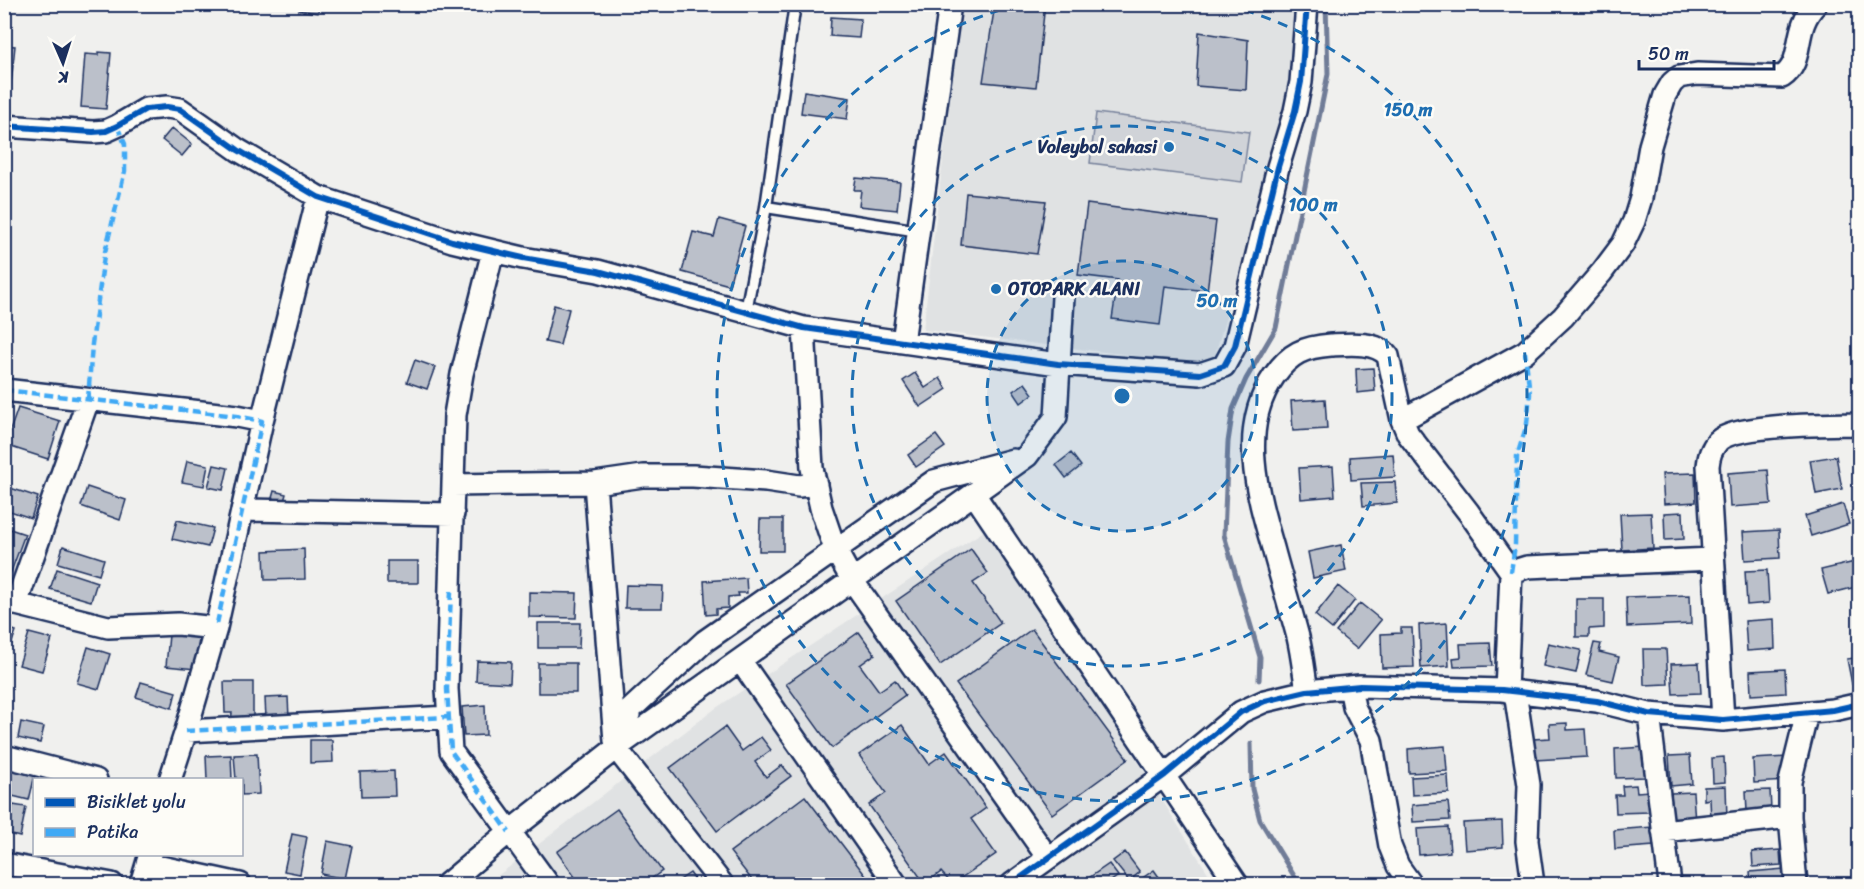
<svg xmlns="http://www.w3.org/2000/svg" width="1864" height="889" viewBox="0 0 1864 889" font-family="Sriracha,sans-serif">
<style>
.built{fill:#e0e2e3}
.green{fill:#d0d3d8;stroke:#76819b;stroke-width:1.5}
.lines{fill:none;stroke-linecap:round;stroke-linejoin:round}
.stream{stroke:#6f7b97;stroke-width:5}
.building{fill:#bbc0ca;stroke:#1b2f5e;stroke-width:1.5}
.service-casing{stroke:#1b2f5e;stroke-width:15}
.minor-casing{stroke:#1b2f5e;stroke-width:26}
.service{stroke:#fdfcf7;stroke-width:10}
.minor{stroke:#fdfcf7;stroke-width:21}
.quiet{stroke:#3fa9f5;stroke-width:4.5;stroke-dasharray:9 4.5;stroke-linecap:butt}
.cycleway-casing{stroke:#fdfcf7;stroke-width:10}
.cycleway{stroke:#0057b8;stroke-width:6}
.ring{fill:none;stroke:#1f6fb2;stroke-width:3;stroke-dasharray:10 8}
.poi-dot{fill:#1f6fb2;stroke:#fdfcf7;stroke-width:2}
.labels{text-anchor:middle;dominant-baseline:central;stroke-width:5;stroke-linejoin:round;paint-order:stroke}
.poi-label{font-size:18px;font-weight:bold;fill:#1b2f5e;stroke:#fdfcf7;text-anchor:end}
.centre{fill:#1f6fb2;stroke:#fdfcf7;stroke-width:3}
.ring-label{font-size:18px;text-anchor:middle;font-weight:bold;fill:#1f6fb2;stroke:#fdfcf7;stroke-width:5;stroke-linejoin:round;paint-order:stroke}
</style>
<rect width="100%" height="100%" fill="#f0f0ee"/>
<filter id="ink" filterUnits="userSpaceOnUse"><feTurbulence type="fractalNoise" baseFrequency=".0167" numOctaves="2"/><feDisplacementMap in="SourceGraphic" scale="12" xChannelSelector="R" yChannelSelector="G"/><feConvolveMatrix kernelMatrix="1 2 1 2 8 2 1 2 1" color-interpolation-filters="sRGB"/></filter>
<g filter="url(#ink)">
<path class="built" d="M 961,5 L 1295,5 L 1290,87 L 1266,181 L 1212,365 L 923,330 Z
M 990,527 L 1215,884 L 487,884 L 716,708 Z"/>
<path class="green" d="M 1096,113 L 1249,132 L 1242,182 L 1090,163 Z"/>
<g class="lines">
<path class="stream" d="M 1259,680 L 1260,657 L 1224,535 L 1228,442 L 1233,409 L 1246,379 L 1276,328 L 1328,74 L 1326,4
M 1251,744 L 1252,789 L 1260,820 L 1299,884"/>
</g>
<path class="building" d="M 300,4 L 319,4 L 318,13 L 299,10 Z
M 995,4 L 1045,4 L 1036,87 L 983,82 Z
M 831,17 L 861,19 L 859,38 L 830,36 Z
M 1199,32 L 1248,40 L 1246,90 L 1196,86 Z
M 4,45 L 15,46 L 10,93 L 4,92 Z
M 98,52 L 111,53 L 106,109 L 81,107 L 85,54 L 98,55 Z
M 804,91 L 850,98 L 847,119 L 801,113 Z
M 172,128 L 192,144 L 182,156 L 162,140 Z
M 856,178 L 900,182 L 897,210 L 859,206 L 861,190 L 854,190 Z
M 966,193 L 1046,201 L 1037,254 L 961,245 Z
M 1087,204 L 1216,221 L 1207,291 L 1165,286 L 1160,325 L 1112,319 L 1118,280 L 1078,275 Z
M 719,219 L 745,226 L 729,285 L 682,272 L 693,232 L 714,237 Z
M 554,305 L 569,309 L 560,345 L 545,342 Z
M 415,360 L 435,367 L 427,389 L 407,382 Z
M 1373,368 L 1375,391 L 1357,393 L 1356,369 Z
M 915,373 L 925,388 L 940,378 L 947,389 L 920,407 L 903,381 Z
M 1025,383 L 1033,394 L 1021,403 L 1013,391 Z
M 1325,399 L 1327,429 L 1293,431 L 1291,401 Z
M 18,408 L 60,421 L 48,459 L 5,445 Z
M 936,435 L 945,447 L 916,467 L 908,455 Z
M 1071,453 L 1081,466 L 1066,478 L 1056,465 Z
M 1393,454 L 1395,477 L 1351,480 L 1350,457 Z
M 1836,456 L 1842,489 L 1816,494 L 1810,460 Z
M 187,461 L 208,465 L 204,486 L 182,482 Z
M 214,465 L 228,468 L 223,490 L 208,487 Z
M 1333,466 L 1335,496 L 1301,499 L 1299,468 Z
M 1768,470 L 1771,504 L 1730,507 L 1728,473 Z
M 1695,473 L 1696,502 L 1664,504 L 1662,474 Z
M 1395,482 L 1397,503 L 1363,506 L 1361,483 Z
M 4,486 L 38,497 L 31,518 L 4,509 Z
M 87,487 L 126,500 L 120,520 L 81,506 Z
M 274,491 L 286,494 L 284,501 L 272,498 Z
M 1843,504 L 1849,524 L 1811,536 L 1805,516 Z
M 1683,512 L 1684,539 L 1665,540 L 1664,513 Z
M 1651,513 L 1653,548 L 1622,550 L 1620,514 Z
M 760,519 L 783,519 L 783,551 L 759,551 Z
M 177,520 L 213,528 L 208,547 L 172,539 Z
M 4,527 L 25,534 L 8,580 L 4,578 Z
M 1779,530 L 1780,558 L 1745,560 L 1743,532 Z
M 1341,545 L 1346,571 L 1313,578 L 1308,552 Z
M 63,546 L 104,559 L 99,575 L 58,563 Z
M 304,549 L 305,579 L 265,580 L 264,551 Z
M 971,549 L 988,573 L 973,583 L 1001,623 L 940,665 L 896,601 Z
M 387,561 L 418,561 L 418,583 L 387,583 Z
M 1859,561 L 1860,586 L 1828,594 L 1821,570 Z
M 57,569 L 97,582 L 91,601 L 50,589 Z
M 1767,570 L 1769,603 L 1747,605 L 1745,571 Z
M 746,578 L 747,593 L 738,593 L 739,596 L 728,597 L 728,608 L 716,609 L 716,614 L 706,615 L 704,581 Z
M 626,585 L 663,586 L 662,608 L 625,608 Z
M 1338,586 L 1355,600 L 1332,629 L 1315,615 Z
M 529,592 L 577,593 L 576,618 L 529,617 Z
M 1690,595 L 1691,624 L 1627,627 L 1626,597 Z
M 1576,599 L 1604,599 L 1604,628 L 1589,629 L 1589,637 L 1576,637 Z
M 1360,603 L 1381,620 L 1357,649 L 1336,632 Z
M 1774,619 L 1775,649 L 1747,651 L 1745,621 Z
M 538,623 L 580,623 L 579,648 L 538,648 Z
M 1447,623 L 1449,666 L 1421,668 L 1419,625 Z
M 4,627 L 16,631 L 4,665 Z
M 1401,628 L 1412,628 L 1414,667 L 1382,668 L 1381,634 L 1401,633 Z
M 1032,629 L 1128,759 L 1052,814 L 956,684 Z
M 859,632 L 875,654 L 860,665 L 879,691 L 895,680 L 905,695 L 832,748 L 786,684 Z
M 29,633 L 52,639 L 42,671 L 19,665 Z
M 169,635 L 199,637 L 196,669 L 166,666 Z
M 1490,643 L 1492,666 L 1454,667 L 1453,658 L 1461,657 L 1460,644 Z
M 1548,643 L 1581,650 L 1576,673 L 1543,666 Z
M 1594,643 L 1601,644 L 1599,652 L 1619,657 L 1613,681 L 1586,675 Z
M 88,647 L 110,654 L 99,689 L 77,683 Z
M 1643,649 L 1666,649 L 1668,684 L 1644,685 Z
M 1860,657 L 1860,682 L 1852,684 L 1847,659 Z
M 477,661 L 511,662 L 510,683 L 476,681 Z
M 538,663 L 576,663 L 576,693 L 538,693 Z
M 1699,663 L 1701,693 L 1673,694 L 1671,664 Z
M 1785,669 L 1786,693 L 1751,695 L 1750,671 Z
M 141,682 L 176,692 L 172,708 L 136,697 Z
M 224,682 L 253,682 L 253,720 L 231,720 L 232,713 L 225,713 Z
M 288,697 L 289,718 L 266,719 L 265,698 Z
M 485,705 L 486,735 L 464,736 L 462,707 Z
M 21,722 L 44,727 L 40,743 L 18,738 Z
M 1567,723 L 1567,730 L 1585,729 L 1587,757 L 1535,760 L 1533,739 L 1550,738 L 1549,724 Z
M 902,725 L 929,764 L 946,752 L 986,808 L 971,819 L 996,854 L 952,884 L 941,872 L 925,884 L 869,805 L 886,793 L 859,755 Z
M 725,727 L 742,751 L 761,737 L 771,750 L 755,762 L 766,777 L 782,765 L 791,776 L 717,831 L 670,768 Z
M 310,740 L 332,740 L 333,762 L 310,763 Z
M 1445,746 L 1447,771 L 1409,773 L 1408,749 Z
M 1644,747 L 1646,777 L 1616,778 L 1615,749 Z
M 257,754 L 259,794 L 242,795 L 242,780 L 236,780 L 234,755 Z
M 231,755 L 232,780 L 207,780 L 206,756 Z
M 1690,755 L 1692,784 L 1671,786 L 1669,756 Z
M 1724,757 L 1725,782 L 1713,783 L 1712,758 Z
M 1787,757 L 1788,781 L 1754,783 L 1753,759 Z
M 4,768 L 35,775 L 29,800 L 4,794 Z
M 394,771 L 395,796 L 361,797 L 360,772 Z
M 1448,775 L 1449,793 L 1412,795 L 1411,777 Z
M 1636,785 L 1637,792 L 1649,791 L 1650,812 L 1616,813 L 1615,795 L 1623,795 L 1622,786 Z
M 1726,786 L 1727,820 L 1711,821 L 1710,799 L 1704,800 L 1704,787 Z
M 1770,790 L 1771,810 L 1747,812 L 1746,791 Z
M 1693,792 L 1695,823 L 1673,824 L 1671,793 Z
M 805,796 L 872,884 L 755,884 L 730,852 Z
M 1448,802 L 1450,820 L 1413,822 L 1412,805 Z
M 13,805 L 26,807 L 20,837 L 4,833 L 4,822 L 10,823 Z
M 617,809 L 662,871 L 644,884 L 605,884 L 600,877 L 589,884 L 580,884 L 557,852 Z
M 1502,821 L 1503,847 L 1465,850 L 1463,823 Z
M 1448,827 L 1450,852 L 1419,855 L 1417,829 Z
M 1653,827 L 1654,846 L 1615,849 L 1614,830 Z
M 292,834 L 307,837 L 300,874 L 284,871 Z
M 327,841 L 352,846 L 345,879 L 321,874 Z
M 1780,850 L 1781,865 L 1753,867 L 1752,852 Z
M 1125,852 L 1140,872 L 1129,881 L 1113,861 Z
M 1109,864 L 1118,876 L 1107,884 L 1080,884 Z
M 1784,869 L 1785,884 L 1751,884 L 1750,872 Z
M 1154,870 L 1164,884 L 1134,884 Z
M 690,873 L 698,884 L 674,884 Z
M 1065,876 L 1071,884 L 1052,884 Z"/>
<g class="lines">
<g class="service-casing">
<path id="service" d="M 766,207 L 919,231
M 746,311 L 766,207 L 795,4"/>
</g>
<g class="minor-casing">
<path id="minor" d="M 4,126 L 93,132 L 106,131 L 117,126 L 146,109 L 167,107 L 180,109 L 238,150 L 318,197 L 452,241 L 523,258 L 598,271 L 804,328 L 1058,364 L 1200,374 L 1224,366 L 1235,346 L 1278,167 L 1295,111 L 1301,82 L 1307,4
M 493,251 L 462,374 L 455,415 L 447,689 L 451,751 L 548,884
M 804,328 L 812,468 L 821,508 L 835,549 L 852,580 L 1048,858
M 903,342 L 950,4
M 4,390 L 237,416 L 262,421 L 216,628
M 1402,420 L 1525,352 L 1563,317 L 1602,272 L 1623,244 L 1634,221 L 1641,198 L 1650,146 L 1665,95 L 1672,83 L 1679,77 L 1697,74 L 1782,77 C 1806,61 1791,29 1816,4
M 262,421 L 318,197
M 595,483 L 615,741
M 453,485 L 595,483 L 643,476 L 693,476 L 766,481 L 799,486 L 816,484
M 974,494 L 1237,884
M 242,510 L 453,514
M 4,601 L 108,627 L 178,624 L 216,628 L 186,731 L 170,780
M 16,604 L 88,400
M 740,660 L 896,884
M 1350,687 L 1354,707 L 1371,740 L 1390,846 L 1398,866 L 1411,884
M 1307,691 C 1304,673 1302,654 1298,637 C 1290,607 1281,578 1273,548 C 1257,493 1238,428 1274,376 C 1290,353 1304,347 1331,345 C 1348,344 1376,341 1388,356 L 1402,420 L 1408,434 L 1469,513 L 1511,572
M 1506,691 L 1511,572 L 1527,567 L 1713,559
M 1515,692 L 1529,785 L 1527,841 L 1533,884
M 1649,714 L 1670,884
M 1723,720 L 1708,466 C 1709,456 1711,449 1718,441 C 1737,423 1831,425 1860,424
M 186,731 L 449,717
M 616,748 L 631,709 L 705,641 L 934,481 L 1013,460
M 616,748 L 722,884
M 4,756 L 96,780
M 1663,831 L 1790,817
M 4,864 L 112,884
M 147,864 L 240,884
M 141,884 L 150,854
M 447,884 L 509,832 L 616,748 L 1027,456 L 1056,417 L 1063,297
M 1012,884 L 1165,775 L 1241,712 L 1265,701 L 1307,691 L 1360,686 L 1502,690 L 1597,701 L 1649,714 L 1723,720 L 1833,710 L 1860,704
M 1796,884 L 1790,817 L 1790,782 L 1807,713"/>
</g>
<use href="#service" class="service"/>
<use href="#minor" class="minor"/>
<path class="quiet" d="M 4,390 L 237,416 L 262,421 L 216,628
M 88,400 L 92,344 L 104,256 L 125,171 L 125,144 L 117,126
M 1511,572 L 1515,545 L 1517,456 L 1527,424 L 1530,394 L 1525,352
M 451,591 L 447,689 L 451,751 L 509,832
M 186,731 L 449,717"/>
<g class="cycleway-casing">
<path id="cycleway" d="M 4,126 L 93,132 L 106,131 L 117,126 L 146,109 L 167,107 L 180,109 L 238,150 L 318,197 L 452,241 L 523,258 L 598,271 L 804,328 L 1058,364 L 1200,374 L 1224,366 L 1235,346 L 1278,167 L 1295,111 L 1301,82 L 1307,4
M 1012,884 L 1165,775 L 1241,712 L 1265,701 L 1307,691 L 1360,686 L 1502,690 L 1597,701 L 1649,714 L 1723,720 L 1833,710 L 1860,704"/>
</g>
<use href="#cycleway" class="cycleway"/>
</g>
</g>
<circle cx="1122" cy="396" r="135" fill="#1f6fb2" fill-opacity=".12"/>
<g class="ring">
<circle cx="1122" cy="396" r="135"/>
<circle cx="1122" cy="396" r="270"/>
<path d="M1227 5A405 405 0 1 1 1017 5"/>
</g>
<g class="poi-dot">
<circle cx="1169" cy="147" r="6"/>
<circle cx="996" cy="289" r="6"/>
</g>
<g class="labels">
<g class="poi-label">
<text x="1157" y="147">Voleybol sahasi</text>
<text x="1008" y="289" text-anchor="start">OTOPARK ALANI</text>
</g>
</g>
<circle cx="1122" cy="396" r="9" class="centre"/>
<g class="ring-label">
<text x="1408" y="116">150 m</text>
<text x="1313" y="211">100 m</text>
<text x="1217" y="307">50 m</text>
</g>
<rect width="1864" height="889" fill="none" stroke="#fdfcf7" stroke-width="24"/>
<rect x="12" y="12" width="1840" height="865" fill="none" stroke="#1b2f5e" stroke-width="2" filter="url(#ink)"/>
<rect x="33" y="778" width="210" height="78" fill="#fdfcf7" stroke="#a3aaba" stroke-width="1.5"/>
<rect x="45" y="798" width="30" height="9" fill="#0057b8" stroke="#a3aaba" stroke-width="1.5"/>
<text x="87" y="808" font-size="18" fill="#1b2f5e">Bisiklet yolu</text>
<rect x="45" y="828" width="30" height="9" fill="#3fa9f5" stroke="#a3aaba" stroke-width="1.5"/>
<text x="87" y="838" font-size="18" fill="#1b2f5e">Patika</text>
<g transform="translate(63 63) rotate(177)" stroke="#fdfcf7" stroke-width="4.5" paint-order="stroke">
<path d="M0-4.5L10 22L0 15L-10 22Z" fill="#1b2f5e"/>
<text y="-9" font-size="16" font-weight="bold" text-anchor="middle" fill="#1b2f5e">K</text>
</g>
<path d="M1639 60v9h135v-9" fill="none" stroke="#1b2f5e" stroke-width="3"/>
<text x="1648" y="60" font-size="18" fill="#1b2f5e" stroke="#fdfcf7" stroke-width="4.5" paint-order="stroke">50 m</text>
</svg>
